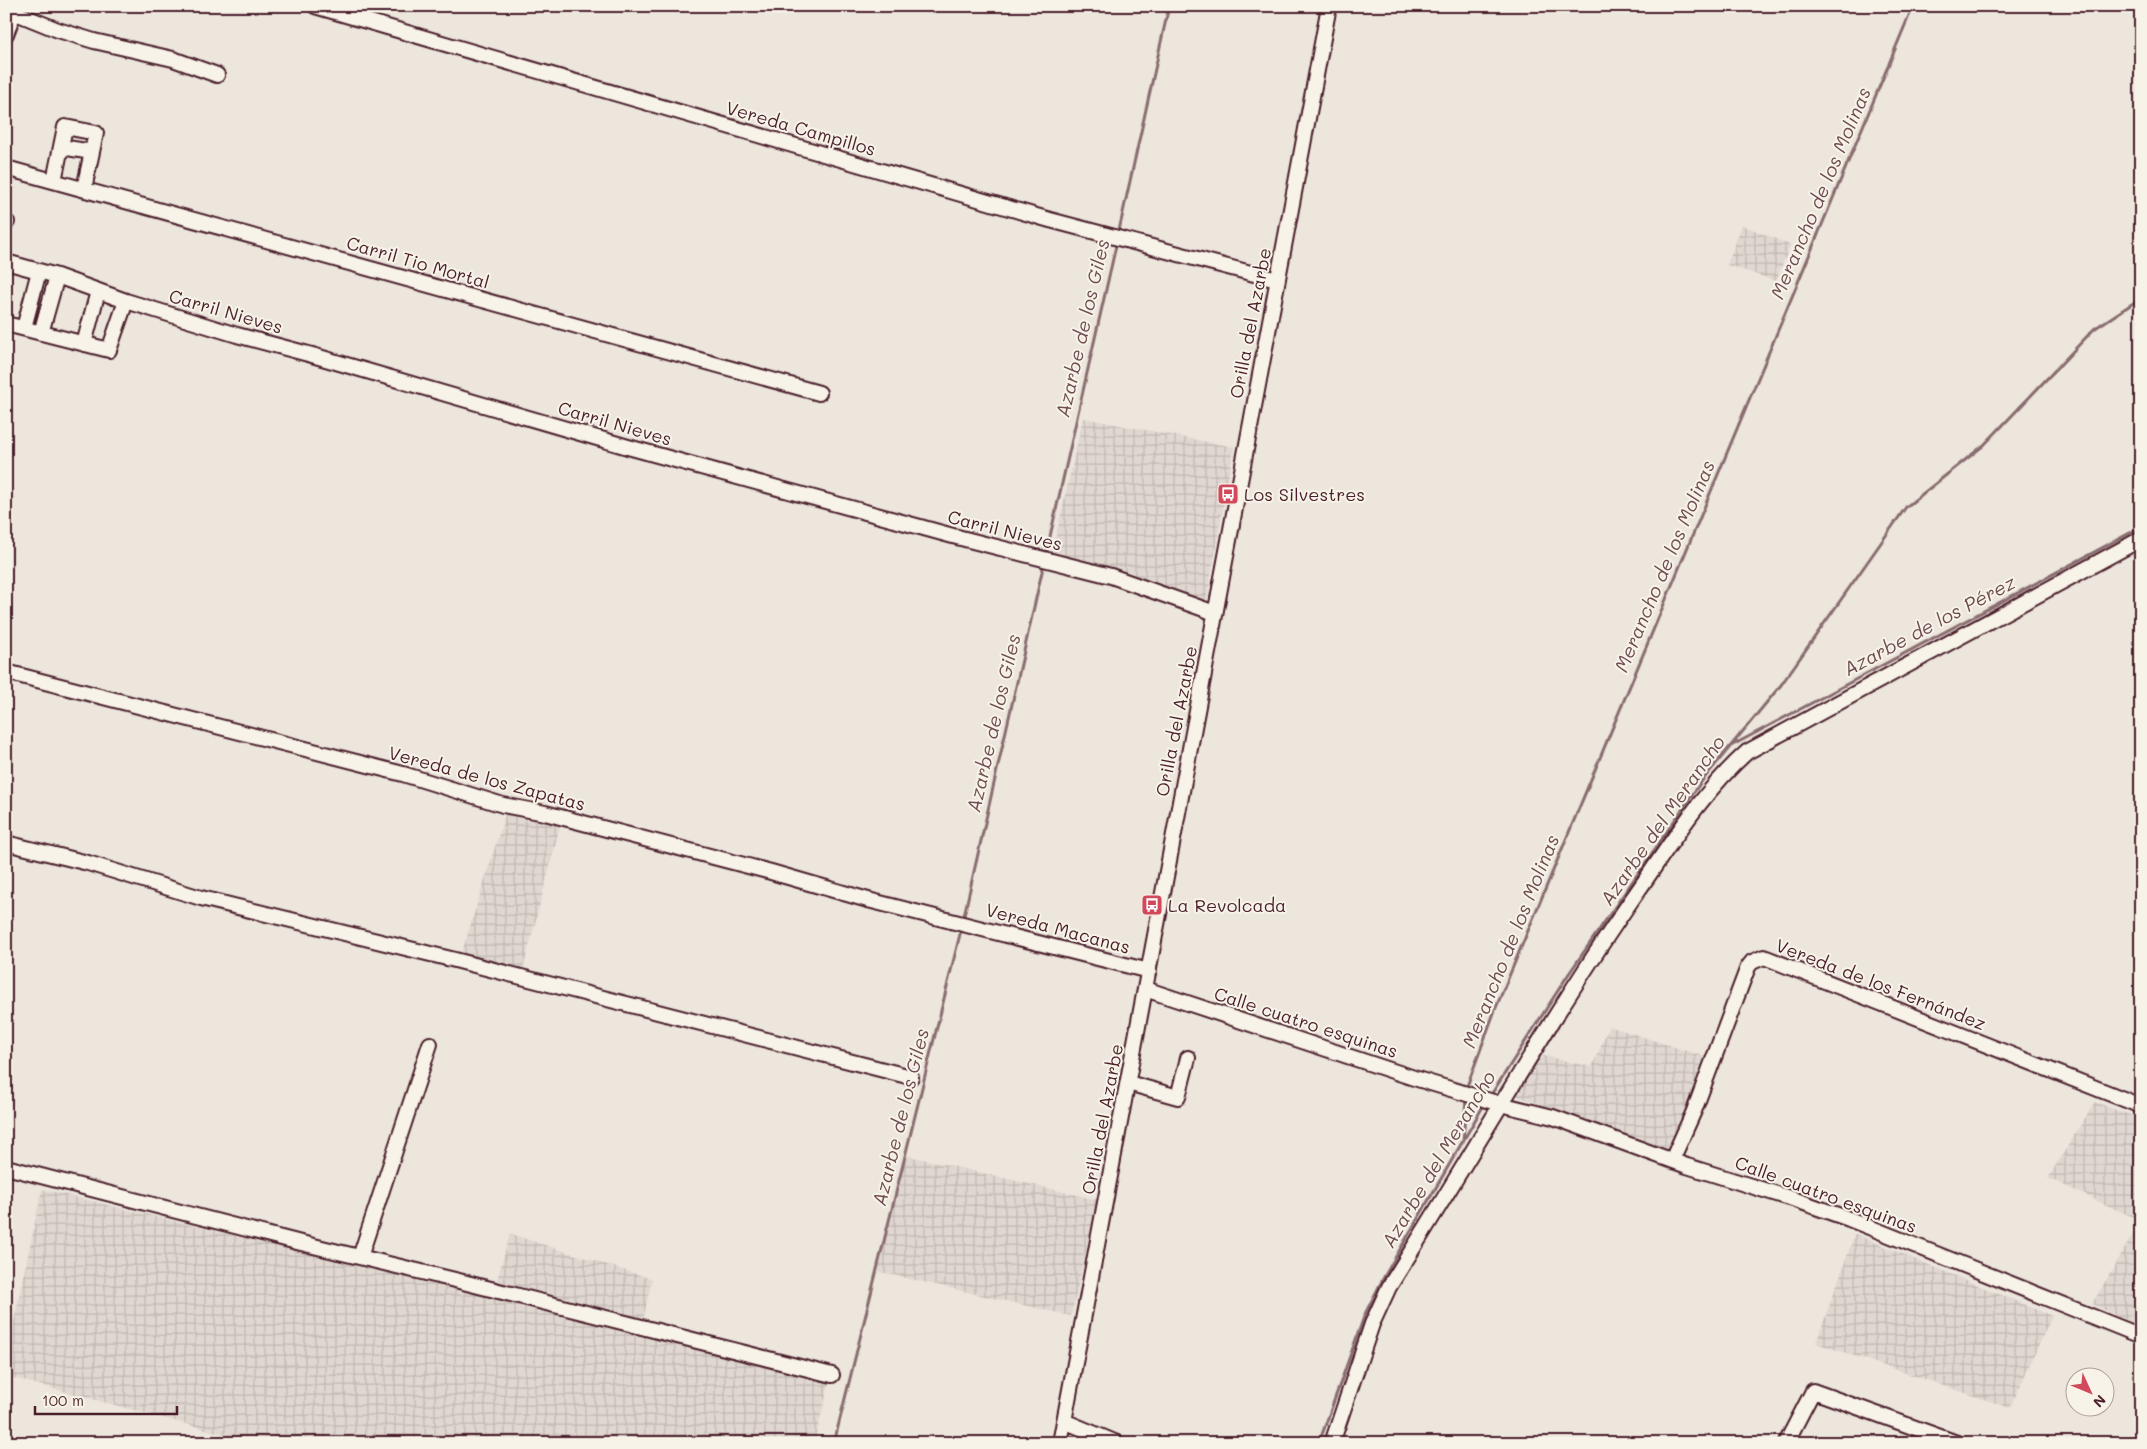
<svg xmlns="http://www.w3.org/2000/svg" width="2147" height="1449" viewBox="0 0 2147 1449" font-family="Mali,sans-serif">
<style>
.industrial{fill:url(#industrial-grid)}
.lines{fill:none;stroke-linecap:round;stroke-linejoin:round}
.stream{stroke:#896c6f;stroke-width:3}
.minor-casing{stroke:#4a1f2b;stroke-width:18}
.minor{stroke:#f7f3e8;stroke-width:14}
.labels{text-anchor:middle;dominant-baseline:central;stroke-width:4;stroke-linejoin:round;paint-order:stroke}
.street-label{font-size:18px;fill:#4a1f2b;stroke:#f7f3e8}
.poi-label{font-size:18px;fill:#4a1f2b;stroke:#f7f3e8;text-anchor:start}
.water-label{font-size:19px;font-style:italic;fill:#6f4c53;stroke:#f7f3e8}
</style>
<defs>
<pattern id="industrial-grid" width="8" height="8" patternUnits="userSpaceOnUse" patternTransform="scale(1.25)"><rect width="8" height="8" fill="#e0d7d0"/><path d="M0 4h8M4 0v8" fill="none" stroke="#c2b8b3"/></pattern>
</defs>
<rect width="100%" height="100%" fill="#ece6dd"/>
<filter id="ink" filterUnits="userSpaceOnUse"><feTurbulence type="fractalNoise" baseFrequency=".02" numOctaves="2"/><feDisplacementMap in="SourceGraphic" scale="10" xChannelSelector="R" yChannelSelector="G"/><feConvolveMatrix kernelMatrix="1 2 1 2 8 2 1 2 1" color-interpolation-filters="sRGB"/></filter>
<g filter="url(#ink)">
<path class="industrial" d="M 1742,225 L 1790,245 L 1776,281 L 1727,265 Z
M 1083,418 L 1234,447 L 1206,604 L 1052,553 Z
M 507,809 L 561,823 L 519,985 L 457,968 Z
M 1609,1026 L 1718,1061 L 1680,1157 L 1513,1094 L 1540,1055 L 1592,1067 Z
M 2095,1102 L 2141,1119 L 2141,1327 L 2092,1304 L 2141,1221 L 2048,1178 Z
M 905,1155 L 1098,1200 L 1071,1316 L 876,1271 Z
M 42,1189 L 492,1298 L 510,1234 L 652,1279 L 640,1334 L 830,1380 L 814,1443 L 257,1443 L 6,1376 L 6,1359 Z
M 1855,1234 L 2052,1316 L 2010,1408 L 1816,1343 Z"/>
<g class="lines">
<path class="stream" d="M 1118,235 L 1169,6
M 1046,554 L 1117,241
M 1731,746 L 2141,527
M 963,920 L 1044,563
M 1466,1089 L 1495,1010 L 1913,6
M 1489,1098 L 1568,975 L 1701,782 L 1781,685 L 1906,507 L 1984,445 L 2094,329 L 2141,298
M 1463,1142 L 1466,1098
M 834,1443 L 962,926
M 1319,1443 L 1365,1314 L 1384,1277 L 1485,1103"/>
<g class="minor-casing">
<path id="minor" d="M 315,6 L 1050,220 L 1277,280
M 6,9 L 58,30 L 94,41 L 173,59 L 217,75
M 6,34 L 14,13
M 61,147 L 92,152
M 6,168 L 819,393
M 54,181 L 65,127 L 96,133 L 84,189
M 6,223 L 7,222
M 6,262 L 57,276 L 126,301 L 237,335 L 312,355 L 628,447 L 953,536 L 1111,576 L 1215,613
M 6,324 L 109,350 L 126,301
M 24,328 L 39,271
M 41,333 L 57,276
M 84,344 L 98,291
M 6,672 L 403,774 L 503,805 L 545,813 L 771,872 L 868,900 L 1149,971
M 6,843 L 88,863 L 201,898 L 455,960 L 911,1077
M 1145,989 L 1414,1078 L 1500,1104 L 1553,1117 L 1687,1166 L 1796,1200 L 1849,1219 L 2141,1336
M 1128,1083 L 1178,1097 L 1188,1058
M 1672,1160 L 1694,1111 L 1748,967 L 1752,962 L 1764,957 L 2141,1106
M 6,1167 L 297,1242 L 459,1281 L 832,1375
M 360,1257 L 430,1044
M 1064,1421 L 1117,1443
M 1060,1443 L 1329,6
M 1332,1443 L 1372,1324 L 1389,1287 C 1471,1157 1546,1024 1633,898 C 1668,848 1701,793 1747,752 L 2141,539
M 1786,1443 L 1813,1391 L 1957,1443"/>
</g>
<use href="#minor" class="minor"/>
</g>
</g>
<defs>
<g id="bus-square" transform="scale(1.125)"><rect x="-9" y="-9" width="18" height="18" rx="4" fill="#d1495b" stroke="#f7f3e8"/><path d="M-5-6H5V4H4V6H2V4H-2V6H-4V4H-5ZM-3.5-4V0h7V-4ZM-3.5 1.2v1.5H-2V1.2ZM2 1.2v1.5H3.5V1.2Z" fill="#fff"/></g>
</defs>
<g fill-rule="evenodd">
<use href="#bus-square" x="1228" y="494"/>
<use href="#bus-square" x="1152" y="905"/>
</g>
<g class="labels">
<g class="street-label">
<text transform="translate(801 128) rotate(16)">Vereda Campillos</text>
<text transform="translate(418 262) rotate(16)">Carril Tio Mortal</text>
<text transform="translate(226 311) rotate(16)">Carril Nieves</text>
<text transform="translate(1250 323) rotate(-79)">Orilla del Azarbe</text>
<text transform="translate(615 423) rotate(16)">Carril Nieves</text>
<text transform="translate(1005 530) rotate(14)">Carril Nieves</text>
<text transform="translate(1176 721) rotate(-79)">Orilla del Azarbe</text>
<text transform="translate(487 778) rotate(15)">Vereda de los Zapatas</text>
<text transform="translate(1058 928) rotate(15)">Vereda Macanas</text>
<text transform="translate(1881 984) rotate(21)">Vereda de los Fernández</text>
<text transform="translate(1306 1022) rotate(18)">Calle cuatro esquinas</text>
<text transform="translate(1102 1119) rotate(-79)">Orilla del Azarbe</text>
<text transform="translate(1826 1194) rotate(20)">Calle cuatro esquinas</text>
</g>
<g class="poi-label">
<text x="1244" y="494">Los Silvestres</text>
<text x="1168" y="905">La Revolcada</text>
</g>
<g class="water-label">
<text transform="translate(1820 193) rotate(-67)">Merancho de los Molinas</text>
<text transform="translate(1082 328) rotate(-77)">Azarbe de los Giles</text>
<text transform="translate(1664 566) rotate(-67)">Merancho de los Molinas</text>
<text transform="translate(1929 625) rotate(-28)">Azarbe de los Pérez</text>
<text transform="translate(993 723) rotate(-77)">Azarbe de los Giles</text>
<text transform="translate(1662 820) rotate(-55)">Azarbe del Merancho</text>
<text transform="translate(1510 941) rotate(-68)">Merancho de los Molinas</text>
<text transform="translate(900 1117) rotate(-76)">Azarbe de los Giles</text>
<text transform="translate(1438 1159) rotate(-59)">Azarbe del Merancho</text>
</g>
</g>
<rect width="2147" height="1449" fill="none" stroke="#f7f3e8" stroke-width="25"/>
<rect x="12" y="12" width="2122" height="1424" fill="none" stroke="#4a1f2b" stroke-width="2" filter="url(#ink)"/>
<g transform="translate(2090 1392) rotate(134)"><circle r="24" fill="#f7f3e8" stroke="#b29e9c"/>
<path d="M0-4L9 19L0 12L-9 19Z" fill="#d1495b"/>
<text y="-8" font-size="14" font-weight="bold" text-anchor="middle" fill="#4a1f2b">N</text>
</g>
<path d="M35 1406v8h142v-8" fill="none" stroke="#4a1f2b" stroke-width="2.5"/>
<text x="42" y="1406" font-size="15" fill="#4a1f2b" stroke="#f7f3e8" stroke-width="4" paint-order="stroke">100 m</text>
</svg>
